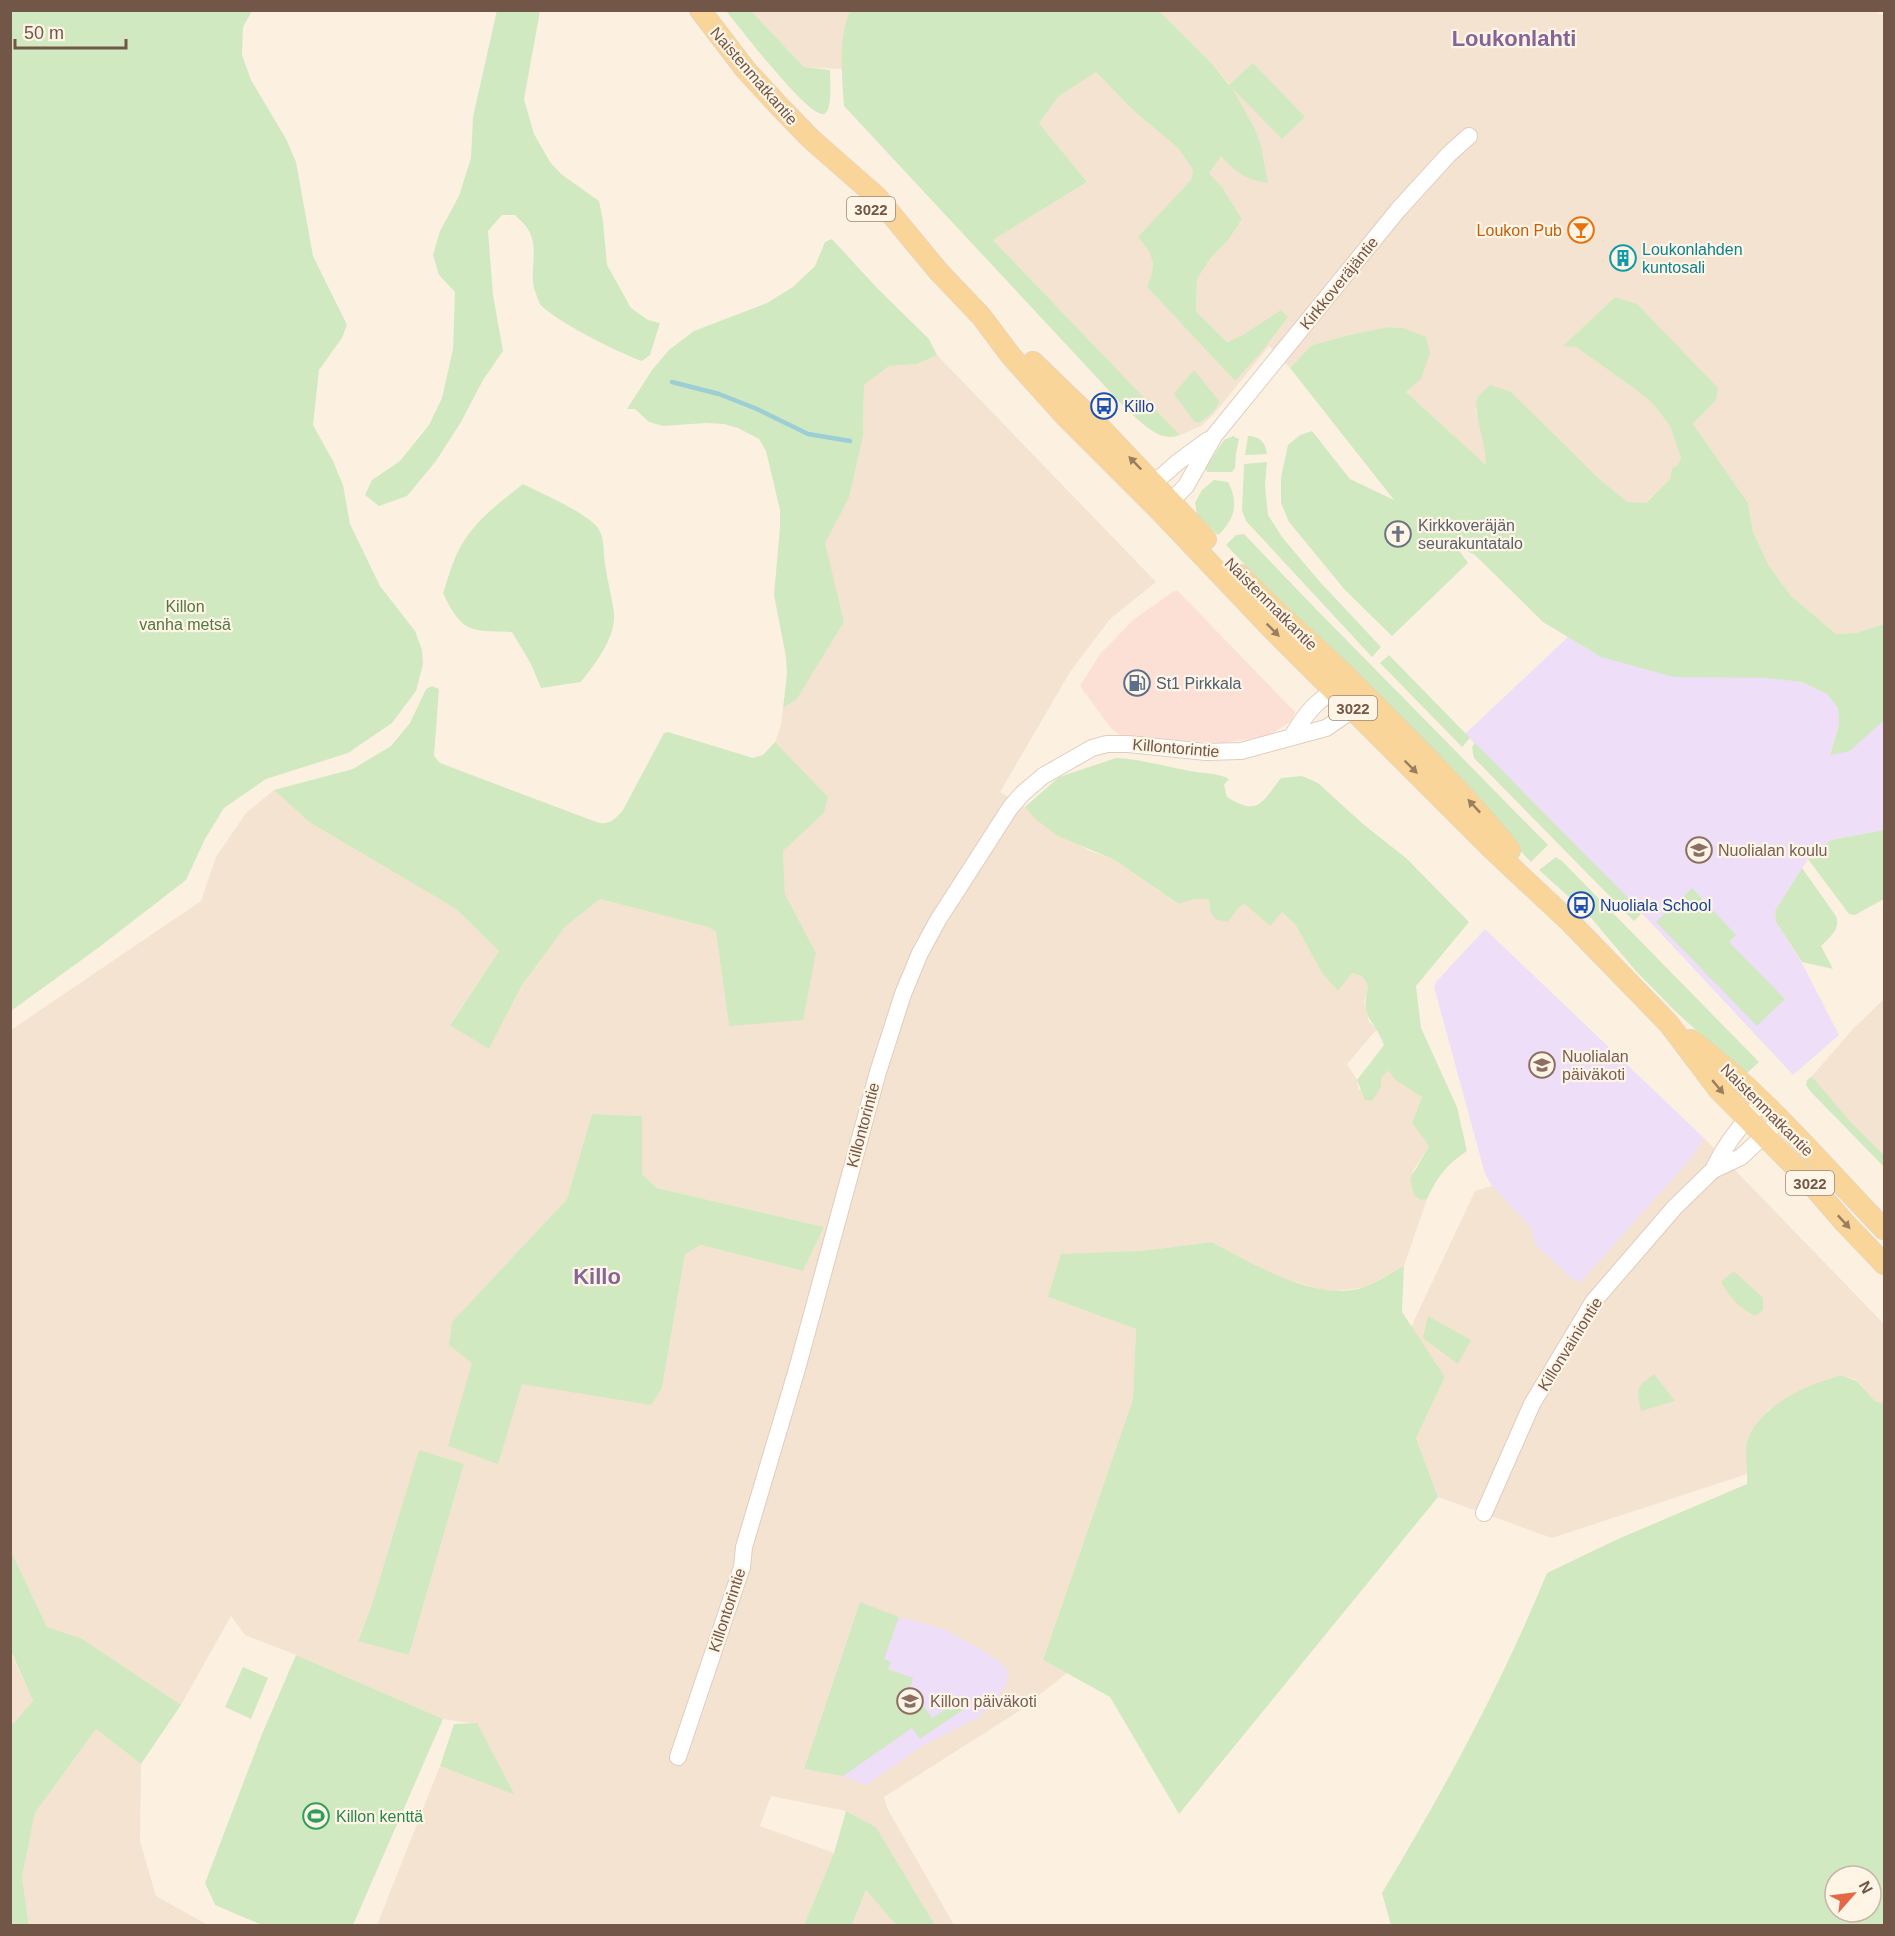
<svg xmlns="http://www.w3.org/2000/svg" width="1895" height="1936" viewBox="0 0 1895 1936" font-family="Helvetica,sans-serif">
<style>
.residential{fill:#f3e3d0;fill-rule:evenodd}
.commercial{fill:#fce0d5}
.education{fill:#eedef8}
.green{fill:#d1e9c0;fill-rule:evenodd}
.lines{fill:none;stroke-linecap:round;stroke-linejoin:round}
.stream{stroke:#9cced6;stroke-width:4.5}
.tertiary-casing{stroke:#e0cdbd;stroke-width:18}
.primary-casing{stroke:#dad3cf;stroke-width:22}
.tertiary{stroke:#fff;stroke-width:16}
.primary{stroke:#fad599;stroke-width:21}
.oneway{fill:#9b7d60}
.labels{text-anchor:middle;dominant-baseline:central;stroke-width:4.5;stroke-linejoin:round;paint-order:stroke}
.shield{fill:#fff5e7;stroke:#9c8678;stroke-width:1.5}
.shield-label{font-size:15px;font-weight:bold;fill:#725748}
.street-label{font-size:16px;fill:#725748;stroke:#fff5e7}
.food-label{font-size:16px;fill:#c56008;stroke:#fff5e7;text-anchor:end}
.culture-label{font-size:16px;fill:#0d838f;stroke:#fff5e7;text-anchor:start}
.transit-label{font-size:16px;fill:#164399;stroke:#fff5e7;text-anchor:start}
.worship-label{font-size:16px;fill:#5b616d;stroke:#fff5e7;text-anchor:start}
.park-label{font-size:16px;fill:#527841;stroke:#fff5e7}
.service-label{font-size:16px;fill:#4e5e75;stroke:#fff5e7;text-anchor:start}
.education-label{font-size:16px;fill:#785e54;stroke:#fff5e7;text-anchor:start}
.leisure-label{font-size:16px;fill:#27864d;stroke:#fff5e7;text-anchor:start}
.district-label{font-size:22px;font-weight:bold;fill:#856496;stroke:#fff5e7}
</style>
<rect width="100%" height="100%" fill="#fcf1e1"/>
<path class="residential" d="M 751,11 L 850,11 L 844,34 L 843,69 L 804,67 Z
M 1159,11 L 1874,11 L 1884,16 L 1884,624 L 1856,633 L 1836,634 L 1791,596 L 1769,566 L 1753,532 L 1748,503 L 1693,424 L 1716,400 L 1615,297 L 1563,346 L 1576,347 L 1635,389 L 1653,404 L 1670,426 L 1681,457 L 1678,465 L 1672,468 L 1670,479 L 1645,503 L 1627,503 L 1598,478 L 1475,408 L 1484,439 L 1487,466 L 1406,392 L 1403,328 L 1388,327 L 1349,335 L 1312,345 L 1290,368 L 1269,346 L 1214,414 L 1201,426 L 1180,435 L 993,240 L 1087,182 L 1039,123 L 1059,96 L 1096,72 L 1133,110 L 1179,149 L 1193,170 L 1191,180 L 1152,254 L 1153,272 L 1147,287 L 1235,381 L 1281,311 L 1243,335 L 1227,342 L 1196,311 L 1197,279 L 1210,259 L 1229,239 L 1242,219 L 1222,187 L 1209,173 L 1220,155 L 1265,166 L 1261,145 L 1254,127 L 1230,85 L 1213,65 Z
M 937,355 L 1156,582 L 1110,619 L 1070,672 L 1000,792 L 1025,807 L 1034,818 L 1088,850 L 1115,860 L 1177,904 L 1195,899 L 1209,899 L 1210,911 L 1238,908 L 1245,904 L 1256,912 L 1282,912 L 1295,924 L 1322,973 L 1338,991 L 1352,973 L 1363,977 L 1368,986 L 1364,1002 L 1369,1022 L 1377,1029 L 1347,1064 L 1357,1080 L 1359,1090 L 1389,1071 L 1395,1080 L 1422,1097 L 1412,1123 L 1429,1146 L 1413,1171 L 1421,1200 L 1427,1199 L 1404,1266 L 1366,1287 L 1330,1292 L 1275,1276 L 1212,1242 L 1141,1251 L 1048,1297 L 1136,1329 L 1133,1399 L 1043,1660 L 1067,1673 L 1019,1711 L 884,1797 L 887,1808 L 954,1925 L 935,1925 L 876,1827 L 846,1811 L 771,1796 L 760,1826 L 834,1853 L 804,1925 L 377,1925 L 440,1766 L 515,1795 L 477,1724 L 443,1719 L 296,1655 L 245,1635 L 231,1616 L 181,1705 L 82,1640 L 47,1627 L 11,1551 L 11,1030 L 201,901 L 216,857 L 246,813 L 274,790 L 309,822 L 456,909 L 499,951 L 450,1024 L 489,1049 L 522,985 L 565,927 L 600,899 L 708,927 L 716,932 L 729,1025 L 816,953 L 785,894 L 783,851 L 824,813 L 827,797 L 775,742 L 781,725 L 783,708 L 797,699 L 844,622 L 824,543 L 849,498 L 863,436 L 864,385 L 889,366 L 919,364 ZM 592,1114 L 642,1116 L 642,1174 L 657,1188 L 824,1227 L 803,1271 L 701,1245 L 685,1254 L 662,1388 L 521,1384 L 449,1446 L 473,1363 L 452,1322 L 567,1199 ZM 419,1451 L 464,1464 L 409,1655 L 358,1640 L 371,1607 ZM 860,1602 L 899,1617 L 944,1629 L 984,1651 L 1004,1665 L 981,1716 L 924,1745 L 866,1785 L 843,1776 L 804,1769 Z
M 1884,999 L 1884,1155 L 1849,1120 L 1816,1081 L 1811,1077 L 1853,1029 Z
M 1704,1138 L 1884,1324 L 1884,1404 L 1875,1401 L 1857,1380 L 1841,1375 L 1824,1380 L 1768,1410 L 1747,1439 L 1747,1474 L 1552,1538 L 1438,1497 L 1416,1438 L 1445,1377 L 1411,1327 L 1475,1191 L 1492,1186 L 1531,1228 L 1536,1245 L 1580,1283 L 1693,1156 Z
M 10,1651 L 33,1701 L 11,1726 L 10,1726 Z
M 96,1729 L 141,1764 L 140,1841 L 156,1896 L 208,1925 L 29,1925 L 22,1877 L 35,1813 Z
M 866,1890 L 896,1925 L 852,1926 Z"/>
<path class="commercial" d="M 1174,591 L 1178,591 L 1295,712 L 1293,720 L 1268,736 L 1223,743 L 1122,737 L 1110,727 L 1080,686 L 1100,654 L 1133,620 Z"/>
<path class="education" d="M 1568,637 L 1601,657 L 1802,682 L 1827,694 L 1838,708 L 1839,725 L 1830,754 L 1870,731 L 1884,720 L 1884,830 L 1831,840 L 1808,859 L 1775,911 L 1776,922 L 1802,963 L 1839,1035 L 1793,1075 L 1653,925 L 1465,734 Z
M 1485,929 L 1704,1138 L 1693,1156 L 1580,1283 L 1571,1278 L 1536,1245 L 1531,1228 L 1492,1186 L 1485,1174 L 1434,987 L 1436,982 Z
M 860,1602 L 899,1617 L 944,1629 L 984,1651 L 1004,1665 L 1009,1676 L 1006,1686 L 981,1716 L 924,1745 L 866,1785 L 843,1776 L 804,1769 Z"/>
<path class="green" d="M 11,10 L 252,11 L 243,27 L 242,55 L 251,80 L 286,139 L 296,162 L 313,256 L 347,325 L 342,338 L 319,370 L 313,425 L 333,461 L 343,485 L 350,524 L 380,586 L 415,631 L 422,650 L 423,664 L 416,691 L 392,723 L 348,753 L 266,779 L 224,808 L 205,839 L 186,880 L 98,948 L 11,1011 Z
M 497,10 L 540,11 L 524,99 L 534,134 L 550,162 L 561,174 L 599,201 L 603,221 L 607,265 L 631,308 L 648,320 L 660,323 L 650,355 L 642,361 C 621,354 555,321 541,305 C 538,301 536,293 534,288 C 530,270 538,250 530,233 C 527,226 520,220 515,215 L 502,215 L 488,231 L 493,295 L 503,351 L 483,380 L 461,422 L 436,461 L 407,496 L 379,506 L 365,495 L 372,480 L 400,461 L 429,425 L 442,398 L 453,349 L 455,292 L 439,275 L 433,255 L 440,231 L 459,196 L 471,158 L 473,117 Z
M 726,11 L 751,11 L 804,67 L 830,70 C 830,79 833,111 824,114 C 809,119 738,25 726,11 Z
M 850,11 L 1159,11 L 1213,65 L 1229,85 L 1253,63 L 1305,117 L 1282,139 L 1232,88 L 1254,127 L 1261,145 L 1268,183 C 1246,180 1236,172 1221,156 L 1209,173 L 1222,187 L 1242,219 L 1229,239 L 1210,259 L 1197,279 L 1196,311 L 1227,342 L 1243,335 L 1281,310 L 1288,317 L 1262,351 L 1235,381 L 1147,287 C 1157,263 1154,256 1138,237 L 1191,180 L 1193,170 L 1179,149 L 1133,110 L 1096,72 L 1059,96 L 1039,123 L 1087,182 L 993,240 L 1180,435 C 1160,443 1144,424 1129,412 L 844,106 C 842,77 838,38 850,11 Z
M 832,239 L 877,288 L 929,339 L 937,355 L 918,364 L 889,366 L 864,385 L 863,436 L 849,498 L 825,543 L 844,622 L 797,699 L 783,708 L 787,674 L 786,657 L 774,595 L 780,527 L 780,510 L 766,451 L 759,439 L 738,428 L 724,424 L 706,423 L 663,426 L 649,422 L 635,409 L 627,409 L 652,370 L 669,350 L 694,331 L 767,303 L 793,287 L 815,266 L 825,242 Z
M 1615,297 L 1637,304 L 1718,388 L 1716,400 L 1693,424 L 1748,503 L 1753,532 L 1769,566 L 1791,596 L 1836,634 L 1856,633 L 1884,624 L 1884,720 L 1850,751 L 1830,755 L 1839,725 L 1838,708 L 1827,694 L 1802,682 L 1766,678 L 1674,677 L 1601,657 L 1543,622 L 1475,555 L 1456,546 L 1468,563 L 1392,636 L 1345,590 L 1289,522 L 1281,503 L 1281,477 L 1288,445 L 1300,435 L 1312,431 L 1350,479 L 1394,500 L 1290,368 L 1312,345 L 1349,335 L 1388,327 L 1403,328 L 1426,337 L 1430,353 L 1421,379 L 1406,392 L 1486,465 C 1487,447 1473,412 1477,399 C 1480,393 1486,389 1490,385 L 1511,392 L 1598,478 L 1627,502 L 1646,503 L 1670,479 L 1672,468 L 1678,465 L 1681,458 L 1670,426 L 1653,404 L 1635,389 L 1576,347 L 1563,346 Z
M 1194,370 L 1219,401 C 1217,411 1207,417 1199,423 L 1194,421 L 1174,394 Z
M 1233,436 L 1239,439 L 1236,453 L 1235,468 L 1232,472 L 1207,472 L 1205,468 L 1224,440 Z
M 1248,436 C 1259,436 1266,442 1267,454 L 1245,455 Z
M 1267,462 L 1265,485 L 1268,515 L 1282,537 L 1320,582 L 1381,647 L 1372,657 L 1246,521 L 1242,510 L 1244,464 Z
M 1214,480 L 1228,482 C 1239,502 1235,520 1218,535 L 1197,515 L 1195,503 L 1202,490 Z
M 523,484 C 541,493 587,513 598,528 C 605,538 603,552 605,564 C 607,580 612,597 614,613 C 616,638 595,664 581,682 L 541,688 L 531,664 L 512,632 C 470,631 462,633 443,593 C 449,576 453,559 462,544 C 477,519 500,502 523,484 Z
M 1244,534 L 1313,606 L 1548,845 L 1531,862 L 1226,545 L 1236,535 Z
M 1389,655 L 1470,738 L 1462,747 L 1380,663 Z
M 432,686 L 439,689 L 434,756 L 440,763 L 599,823 C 611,824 615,819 623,810 L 664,733 L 668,732 L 753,758 L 763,755 L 775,742 L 828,797 L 824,813 L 783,851 L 785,894 L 816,953 L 803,1020 L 729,1026 L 716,932 L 708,927 L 600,899 L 565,927 L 522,985 L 489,1049 L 450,1025 L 499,951 L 456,909 L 309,822 L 274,790 L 353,769 L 391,746 L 410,723 L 426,689 Z
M 1475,743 L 1631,901 L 1641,914 L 1634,921 L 1474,758 L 1472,747 Z
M 1116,758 C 1143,759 1169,768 1196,772 C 1209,774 1218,773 1229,779 L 1224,785 L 1227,797 C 1259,817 1262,802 1281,778 L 1302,776 L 1318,783 L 1363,824 L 1406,858 L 1469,922 L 1416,986 L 1421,1028 L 1457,1107 L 1467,1151 C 1446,1165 1438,1176 1427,1199 L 1421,1200 L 1414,1195 L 1410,1179 L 1429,1146 L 1412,1123 L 1422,1097 L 1395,1080 L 1389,1071 L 1381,1077 L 1381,1087 L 1372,1101 L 1365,1100 L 1357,1080 L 1384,1045 C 1373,1016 1360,1021 1368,986 L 1363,977 L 1352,973 L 1338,991 L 1322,973 L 1295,924 L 1282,912 L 1270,926 L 1245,904 L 1238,908 L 1228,922 L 1215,919 L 1210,911 L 1209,899 L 1195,899 L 1178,904 L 1115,860 L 1058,836 L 1034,818 L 1025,807 L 1059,777 Z
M 1884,830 L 1884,899 L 1855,915 L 1849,914 L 1808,859 L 1831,840 Z
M 1556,857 L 1563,862 L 1759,1062 L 1745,1075 L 1674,1010 L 1635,970 L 1587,913 L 1539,870 Z
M 1802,868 L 1836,916 C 1841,929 1830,937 1821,946 L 1833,969 L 1802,962 L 1776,922 L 1775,911 Z
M 1692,888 L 1736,935 L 1729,942 L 1785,999 L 1757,1026 L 1656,922 Z
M 1811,1077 L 1816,1081 L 1849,1120 L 1884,1155 L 1884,1167 L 1810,1091 L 1806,1085 L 1807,1080 Z
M 592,1114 L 642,1116 L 642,1174 L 657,1188 L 824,1227 L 803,1271 L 701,1245 L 685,1254 L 662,1388 L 651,1405 L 522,1384 L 498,1464 L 448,1446 L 472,1363 L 449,1345 L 452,1322 L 567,1199 Z
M 1212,1242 C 1253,1264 1320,1305 1367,1286 C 1380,1281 1392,1272 1404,1266 L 1402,1312 L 1445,1377 L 1416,1438 L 1438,1497 L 1179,1814 L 1110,1697 L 1043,1660 L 1133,1399 L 1136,1329 L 1048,1297 L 1061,1254 L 1141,1251 Z
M 1735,1272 L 1763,1298 L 1763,1310 L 1755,1316 C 1739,1308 1730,1297 1721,1282 L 1731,1273 Z
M 1428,1316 L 1471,1340 L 1458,1364 L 1423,1338 Z
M 1654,1374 L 1675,1401 L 1641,1411 C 1637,1388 1635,1388 1654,1374 Z
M 1841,1375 L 1857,1381 L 1875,1401 L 1884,1404 L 1884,1925 L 1391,1925 L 1382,1893 C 1444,1790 1501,1685 1547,1573 L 1618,1539 L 1747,1484 C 1748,1472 1744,1447 1748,1438 C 1764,1403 1807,1385 1841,1375 ZM 1835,1876 L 1871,1876 L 1871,1912 L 1835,1912 Z
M 419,1450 L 464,1464 L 409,1655 L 358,1641 L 371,1607 Z
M 11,1551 L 47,1627 L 82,1639 L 181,1705 L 141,1764 L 96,1729 L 35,1813 L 22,1877 L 29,1926 L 11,1925 L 11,1726 L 33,1701 L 11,1651 Z
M 860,1602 L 899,1617 L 884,1659 L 891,1662 L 888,1669 L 913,1678 L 910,1688 L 918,1691 L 916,1695 L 932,1718 L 948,1708 L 951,1711 L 964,1703 L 967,1707 L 920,1739 L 912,1728 L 843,1776 L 804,1769 Z
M 296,1655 L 443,1719 L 353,1925 L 262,1925 L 215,1905 L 205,1883 L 262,1734 Z
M 243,1667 L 268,1678 L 251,1719 L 225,1707 Z
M 477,1723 L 515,1795 L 440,1766 L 454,1724 Z
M 846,1811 L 876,1827 L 935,1925 L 896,1925 L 866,1890 L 852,1925 L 804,1925 L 834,1853 Z"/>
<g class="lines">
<path class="stream" d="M 672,382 L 719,394 L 757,409 L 808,434 L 850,441"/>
<g class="tertiary-casing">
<path id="tertiary" d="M 1145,491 L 1178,462 L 1208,440
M 1162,510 L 1186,486 L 1214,436 L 1398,210 L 1449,154 L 1469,136
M 1292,736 C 1305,715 1319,695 1344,687
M 1713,1170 C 1724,1146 1737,1129 1755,1110
M 1484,1513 L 1532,1404 L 1593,1302 L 1675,1207 L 1713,1170 L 1741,1157 L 1773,1127
M 678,1757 L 742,1567 L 744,1547 L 797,1369 L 878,1072 L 903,994 L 920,953 L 938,920 L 1010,808 L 1022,794 L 1043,776 L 1092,748 L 1107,744 L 1128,744 L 1206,752 L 1241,751 L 1326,728 L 1354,709 L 1357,701"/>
</g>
<g class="primary-casing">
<path id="primary" d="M 700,10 L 745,69 L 779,106 L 811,139 L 877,197 L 939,272 L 981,316 L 1011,356 L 1064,415 L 1161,512 L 1270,627 L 1493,850 L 1571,923 L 1669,1024 L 1718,1089 L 1806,1178 L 1844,1222 L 1884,1264
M 1033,362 L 1096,423 L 1206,539
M 1240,575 C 1275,613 1316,646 1353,683 C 1406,737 1462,790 1510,850
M 1691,1040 C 1763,1094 1822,1165 1884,1229"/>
</g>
<use href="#tertiary" class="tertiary"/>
<use href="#primary" class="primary"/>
</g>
<defs><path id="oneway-solid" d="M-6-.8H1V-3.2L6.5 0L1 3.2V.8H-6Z" transform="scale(1.5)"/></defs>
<g class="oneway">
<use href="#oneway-solid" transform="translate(1135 463) rotate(-134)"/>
<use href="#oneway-solid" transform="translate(1273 630) rotate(45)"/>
<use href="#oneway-solid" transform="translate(1411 767) rotate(45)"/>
<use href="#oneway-solid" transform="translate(1474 806) rotate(-133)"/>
<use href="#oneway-solid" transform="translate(1718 1087) rotate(50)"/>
<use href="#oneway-solid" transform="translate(1844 1222) rotate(47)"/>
</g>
<defs>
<g id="bar-ring" transform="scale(1.35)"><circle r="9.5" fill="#fff5e7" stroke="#e8710a" stroke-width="1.5"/><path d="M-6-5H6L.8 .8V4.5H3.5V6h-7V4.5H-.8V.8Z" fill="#e8710a"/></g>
<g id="building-ring" transform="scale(1.35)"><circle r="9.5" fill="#fff5e7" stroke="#0f9aa8" stroke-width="1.5"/><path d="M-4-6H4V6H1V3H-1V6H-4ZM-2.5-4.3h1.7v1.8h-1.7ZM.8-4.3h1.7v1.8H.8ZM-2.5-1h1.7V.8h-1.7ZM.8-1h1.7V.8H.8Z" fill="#0f9aa8"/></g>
<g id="bus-ring" transform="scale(1.35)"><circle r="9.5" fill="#fff5e7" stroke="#1a4fb4" stroke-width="1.5"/><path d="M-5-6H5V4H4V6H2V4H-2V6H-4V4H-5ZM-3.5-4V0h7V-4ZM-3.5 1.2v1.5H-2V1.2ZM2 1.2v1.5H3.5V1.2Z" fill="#1a4fb4"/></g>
<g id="church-ring" transform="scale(1.35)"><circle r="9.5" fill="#fff5e7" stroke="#6b7280" stroke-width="1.5"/><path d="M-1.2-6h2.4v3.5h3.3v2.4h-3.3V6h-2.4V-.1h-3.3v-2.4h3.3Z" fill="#6b7280"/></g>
<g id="fuel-ring" transform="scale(1.35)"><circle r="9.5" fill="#fff5e7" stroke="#5c6f8a" stroke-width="1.5"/><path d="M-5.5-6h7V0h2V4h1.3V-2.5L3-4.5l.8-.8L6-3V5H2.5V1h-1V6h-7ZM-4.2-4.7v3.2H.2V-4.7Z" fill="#5c6f8a"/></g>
<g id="school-ring" transform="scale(1.35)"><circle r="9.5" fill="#fff5e7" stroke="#8d6e63" stroke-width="1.5"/><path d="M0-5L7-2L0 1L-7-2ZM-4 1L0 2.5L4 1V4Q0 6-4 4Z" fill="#8d6e63"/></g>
<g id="stadium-ring" transform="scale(1.35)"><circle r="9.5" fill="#fff5e7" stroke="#2e9e5b" stroke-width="1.5"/><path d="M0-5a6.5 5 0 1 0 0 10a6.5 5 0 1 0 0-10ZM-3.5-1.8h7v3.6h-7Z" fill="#2e9e5b"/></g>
</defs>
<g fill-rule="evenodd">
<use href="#bar-ring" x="1581" y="230"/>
<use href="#building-ring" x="1623" y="258"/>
<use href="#bus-ring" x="1104" y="406"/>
<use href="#church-ring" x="1398" y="534"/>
<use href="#fuel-ring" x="1137" y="683"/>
<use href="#school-ring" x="1699" y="850"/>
<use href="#bus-ring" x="1581" y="905"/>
<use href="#school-ring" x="1542" y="1065"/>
<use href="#school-ring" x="910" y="1701"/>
<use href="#stadium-ring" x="316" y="1816"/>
</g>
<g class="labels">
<g class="shield">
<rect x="847" y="197" width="48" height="24" rx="4.5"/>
<rect x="1329" y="696" width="48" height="24" rx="4.5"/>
<rect x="1786" y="1171" width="48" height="24" rx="4.5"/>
</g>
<g class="shield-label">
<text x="871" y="209">3022</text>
<text x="1353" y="708">3022</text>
<text x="1810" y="1183">3022</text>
</g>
<g class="street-label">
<text transform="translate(754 76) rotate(49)">Naistenmatkantie</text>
<text transform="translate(1339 283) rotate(-51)">Kirkkoveräjäntie</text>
<text transform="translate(1271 604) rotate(45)">Naistenmatkantie</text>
<text transform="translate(1176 748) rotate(5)">Killontorintie</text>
<text transform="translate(1767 1110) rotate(45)">Naistenmatkantie</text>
<text transform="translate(863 1125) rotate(-75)">Killontorintie</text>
<text transform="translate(1570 1344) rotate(-58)">Killonvainiontie</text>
<text transform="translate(727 1610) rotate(-72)">Killontorintie</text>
</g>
<g class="food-label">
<text x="1562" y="230">Loukon Pub</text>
</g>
<g class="culture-label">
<text x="1642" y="249">Loukonlahden<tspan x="1642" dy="18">kuntosali</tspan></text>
</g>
<g class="transit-label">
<text x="1124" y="406">Killo</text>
<text x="1600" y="905">Nuoliala School</text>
</g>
<g class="worship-label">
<text x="1418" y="525">Kirkkoveräjän<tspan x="1418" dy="18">seurakuntatalo</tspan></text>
</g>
<g class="park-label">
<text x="185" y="606">Killon<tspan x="185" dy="18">vanha metsä</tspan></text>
</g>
<g class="service-label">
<text x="1156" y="683">St1 Pirkkala</text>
</g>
<g class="education-label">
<text x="1718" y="850">Nuolialan koulu</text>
<text x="1562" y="1056">Nuolialan<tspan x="1562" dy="18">päiväkoti</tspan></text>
<text x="930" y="1701">Killon päiväkoti</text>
</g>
<g class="leisure-label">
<text x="336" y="1816">Killon kenttä</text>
</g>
<g class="district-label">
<text x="1514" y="38">Loukonlahti</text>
<text x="597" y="1276">Killo</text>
</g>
</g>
<rect width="1895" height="1936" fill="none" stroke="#725748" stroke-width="24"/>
<g transform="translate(1853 1894) rotate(62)"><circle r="28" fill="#fff5e7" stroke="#c7b6a7" stroke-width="1.5"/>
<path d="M0-4.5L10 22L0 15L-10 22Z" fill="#e56846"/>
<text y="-9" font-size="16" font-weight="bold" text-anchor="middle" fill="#725748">N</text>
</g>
<path d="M15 39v9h111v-9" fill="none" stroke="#725748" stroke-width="3"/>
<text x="24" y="39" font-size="18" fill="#725748" stroke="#fff5e7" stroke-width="4.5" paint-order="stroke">50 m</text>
</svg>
